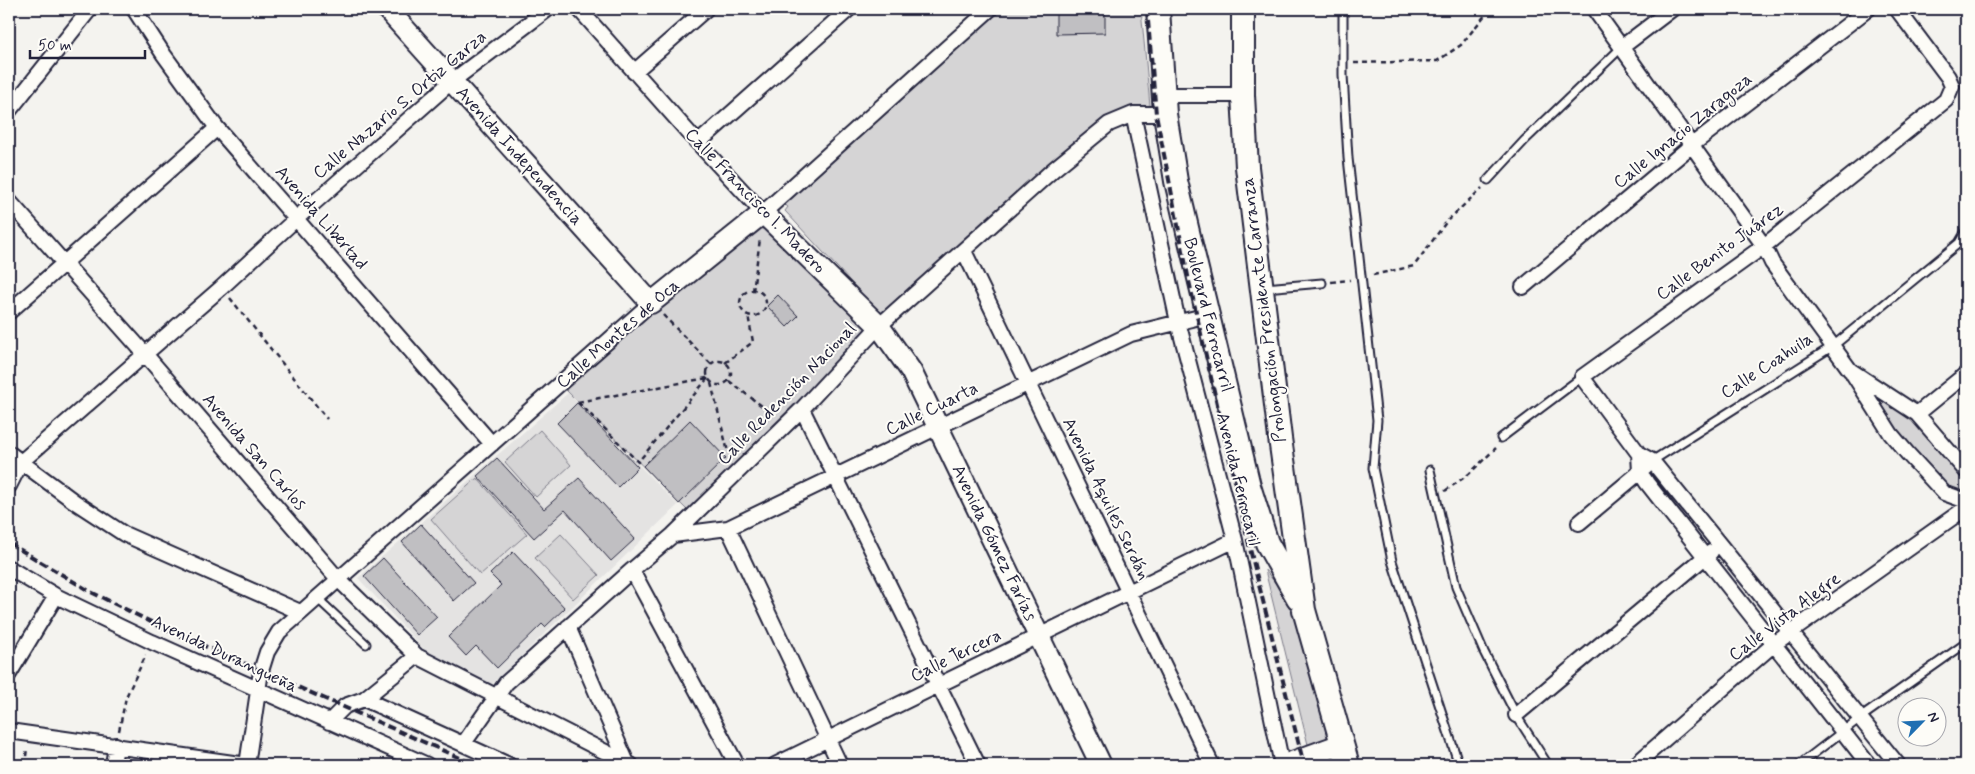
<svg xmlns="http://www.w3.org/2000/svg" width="1975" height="774" viewBox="0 0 1975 774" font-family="Mynerve,sans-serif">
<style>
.built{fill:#e4e3e2}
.green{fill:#d5d4d5;stroke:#7c7b88}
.building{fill:#c0bfc2;stroke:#22223b}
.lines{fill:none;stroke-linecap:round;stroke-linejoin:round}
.lane-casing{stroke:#22223b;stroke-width:11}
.street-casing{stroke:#22223b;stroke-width:18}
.secondary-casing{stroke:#22223b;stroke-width:24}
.primary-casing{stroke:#22223b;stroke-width:26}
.path{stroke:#22223b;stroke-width:2.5;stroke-dasharray:5 4;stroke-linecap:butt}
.lane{stroke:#fdfcf7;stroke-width:7}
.street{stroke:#fdfcf7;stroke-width:14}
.secondary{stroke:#fdfcf7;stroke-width:20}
.primary{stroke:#fdfcf7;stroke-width:22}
.rail{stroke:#22223b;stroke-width:4;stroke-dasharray:8 4;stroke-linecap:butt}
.labels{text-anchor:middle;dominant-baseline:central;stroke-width:4;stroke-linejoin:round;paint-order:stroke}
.street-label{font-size:18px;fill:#22223b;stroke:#fdfcf7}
</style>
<rect width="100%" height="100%" fill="#f4f3ef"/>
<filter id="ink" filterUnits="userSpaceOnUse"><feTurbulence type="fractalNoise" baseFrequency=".02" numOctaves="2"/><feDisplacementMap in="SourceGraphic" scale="10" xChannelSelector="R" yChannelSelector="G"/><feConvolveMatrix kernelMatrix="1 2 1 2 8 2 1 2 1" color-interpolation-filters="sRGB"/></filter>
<g filter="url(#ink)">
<path class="built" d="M 568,393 L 678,505 L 490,686 L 424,649 L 358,578 Z"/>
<path class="green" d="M 997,9 L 1141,9 L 1150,106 L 1115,114 L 887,321 L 785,211 L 788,207 L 782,202 Z
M 763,218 L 875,326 L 690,513 L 563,387 Z
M 1867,387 L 1916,415 L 1966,474 L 1966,498 L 1946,491 L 1892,433 Z
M 540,430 L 571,465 L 536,497 L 505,462 Z
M 477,478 L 527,534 L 480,575 L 431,519 Z
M 561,534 L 599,575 L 573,599 L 535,558 Z
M 1265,570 L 1297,610 L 1343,765 L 1313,765 Z"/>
<path class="building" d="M 1056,9 L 1105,9 L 1105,33 L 1056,34 Z
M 778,295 L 798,316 L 787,327 L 767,306 Z
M 577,403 L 638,467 L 618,487 L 557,423 Z
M 690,420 L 726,458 L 679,504 L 643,466 Z
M 497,458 L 544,509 L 579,478 L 635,539 L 611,561 L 565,510 L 534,538 L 477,476 Z
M 421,524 L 474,583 L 454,601 L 402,542 Z
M 513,552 L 565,608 L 545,627 L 542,624 L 497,668 L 476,646 L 466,656 L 448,637 L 501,585 L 490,574 Z
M 383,558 L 437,617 L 417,635 L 364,576 Z"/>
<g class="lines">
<g class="lane-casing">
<path id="lane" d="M 1343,9 L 1343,75 L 1348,158 L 1377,420 L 1373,468 L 1392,561 L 1459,765
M 1488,180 L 1525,140 L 1622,47
M 1265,288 L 1322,283
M 1501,438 L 1582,377
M 1652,461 L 1833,346 L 1959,243 L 1966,231
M 1430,470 L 1456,587 L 1484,652 L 1516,715 L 1548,765
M 317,598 L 366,644
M 1799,765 L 1860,718 L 1966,643"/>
</g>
<g class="street-casing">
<path id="street" d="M 134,9 L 164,55 L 217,128 L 492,444
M 579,9 L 698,143 L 763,213 L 990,9
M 1594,9 L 1764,246 L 1772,263 L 1850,370 L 1917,414 L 1966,471
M 1897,9 L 1948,77 L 1952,86 L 1946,100 L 1764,246 L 1582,377 L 1639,454 L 1652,461 L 1898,765
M 1622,47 L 1672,9
M 634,72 L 706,9
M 1162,95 L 1243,95
M 9,111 L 90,9
M 1133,114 L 1178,322 L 1235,540 L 1282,765
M 698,143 L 849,9
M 9,201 L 145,354 L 338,579 L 417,656 L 631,765
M 964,251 L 1212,765
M 1523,287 L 1692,145 L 1868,9
M 9,312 L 217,128
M 1853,374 L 1891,434 L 1908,454 L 1944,493 L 1966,501
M 802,409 L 978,765
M 1917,414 L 1966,374
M 9,453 L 75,502 L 124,534 L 300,612
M 1639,454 L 1640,472 L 1647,483 L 1869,765
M 9,486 L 21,462 L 221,288 L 297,218 L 451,82 L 548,9
M 1579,523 L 1646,467
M 728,528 L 840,765
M 673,535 L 728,528 L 1131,334 L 1208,315
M 9,568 L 56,596 L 152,642 L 427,765
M 632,570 L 737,765
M 568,627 L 627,763
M 9,674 L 56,596
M 364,699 L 509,765
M 1516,715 L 1711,552
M 329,722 L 345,706 L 364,699 L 417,656
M 9,731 L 247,765
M 464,743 L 506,683 L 632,570 L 673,535 L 802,409 L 879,326 L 1054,169 L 1109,124 L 1133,114 L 1165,114
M 113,765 L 116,745
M 247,765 L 261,671 L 267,652 L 279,632 L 651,303
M 775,765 L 1235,540
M 1635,765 L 1774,644 L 1966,508"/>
</g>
<g class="secondary-casing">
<path id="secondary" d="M 387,9 L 651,303 L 763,213 L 879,326 L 911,371 L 1101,765
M 1284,765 L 1342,744"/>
</g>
<g class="primary-casing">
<path id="primary" d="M 1158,9 L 1165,114 L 1176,181 L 1192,249 L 1249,486 L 1267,543 L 1298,598
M 1243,9 L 1243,95 L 1247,167 L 1280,438 L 1304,610 L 1348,765"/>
</g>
<path class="path" d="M 1354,63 L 1437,61 L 1461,45 L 1490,9
M 1373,275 L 1414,266 L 1447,221 L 1482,188
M 1331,282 L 1350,280
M740 303a13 13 0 1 1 26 0a13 13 0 1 1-26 0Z
M 753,291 L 760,239
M 230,298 L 327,419
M 663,315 L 711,364
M707 373a12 12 0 1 1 24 0a12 12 0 1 1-24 0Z
M 725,363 L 753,342 L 748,315
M 729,381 L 771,413
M 711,383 L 728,452
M 578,402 L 638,462 L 708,378
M 578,402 L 707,378
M 1445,491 L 1469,474 L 1496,448
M 119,731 L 126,697 L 146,655
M 25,765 L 27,748
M 1425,765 L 1447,759"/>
<use href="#lane" class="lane"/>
<use href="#street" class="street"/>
<use href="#secondary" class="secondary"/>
<use href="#primary" class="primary"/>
<path class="rail" d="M 1147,9 L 1156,114 L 1189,281 L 1250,549 L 1304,765
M 9,543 L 91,592 L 161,627 L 476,765"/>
</g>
</g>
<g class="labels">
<g class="street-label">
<text transform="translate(400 105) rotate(-40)">Calle Nazario S. Ortiz Garza</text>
<text transform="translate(1683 131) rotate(-39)">Calle Ignacio Zaragoza</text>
<text transform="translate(519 156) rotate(48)">Avenida Independencia</text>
<text transform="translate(755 201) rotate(46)">Calle Francisco I. Madero</text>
<text transform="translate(321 218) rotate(49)">Avenida Libertad</text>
<text transform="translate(1720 252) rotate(-36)">Calle Benito Juárez</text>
<text transform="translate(1264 310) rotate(-97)">Prolongación Presidente Carranza</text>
<text transform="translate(1208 315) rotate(76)">Boulevard Ferrocarril</text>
<text transform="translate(618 334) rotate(-41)">Calle Montes de Oca</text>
<text transform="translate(1767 366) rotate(-33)">Calle Coahuila</text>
<text transform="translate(787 394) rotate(-46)">Calle Redención Nacional</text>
<text transform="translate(932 409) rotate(-26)">Calle Cuarta</text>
<text transform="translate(254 452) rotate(49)">Avenida San Carlos</text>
<text transform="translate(1238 479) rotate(76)">Avenida Ferrocaril</text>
<text transform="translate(1106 499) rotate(64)">Avenida Aquiles Serdán</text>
<text transform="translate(994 543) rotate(64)">Avenida Gómez Farías</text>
<text transform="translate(1785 617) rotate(-37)">Calle Vista Alegre</text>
<text transform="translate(224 654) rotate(25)">Avenida Durangueña</text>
<text transform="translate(956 656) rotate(-26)">Calle Tercera</text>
</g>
</g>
<rect width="1975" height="774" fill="none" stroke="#fdfcf7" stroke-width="30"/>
<rect x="15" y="15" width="1945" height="744" fill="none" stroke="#22223b" stroke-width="2" filter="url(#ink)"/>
<g transform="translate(1922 722) rotate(66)"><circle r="24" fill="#fdfcf7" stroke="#a5a5ac"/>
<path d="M0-4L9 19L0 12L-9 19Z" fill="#1f6fb2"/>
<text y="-8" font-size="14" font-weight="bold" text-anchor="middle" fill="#22223b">N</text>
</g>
<path d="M30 50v8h115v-8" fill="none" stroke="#22223b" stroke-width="2.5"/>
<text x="38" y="50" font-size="15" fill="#22223b" stroke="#fdfcf7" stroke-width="4" paint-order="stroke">50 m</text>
</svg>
